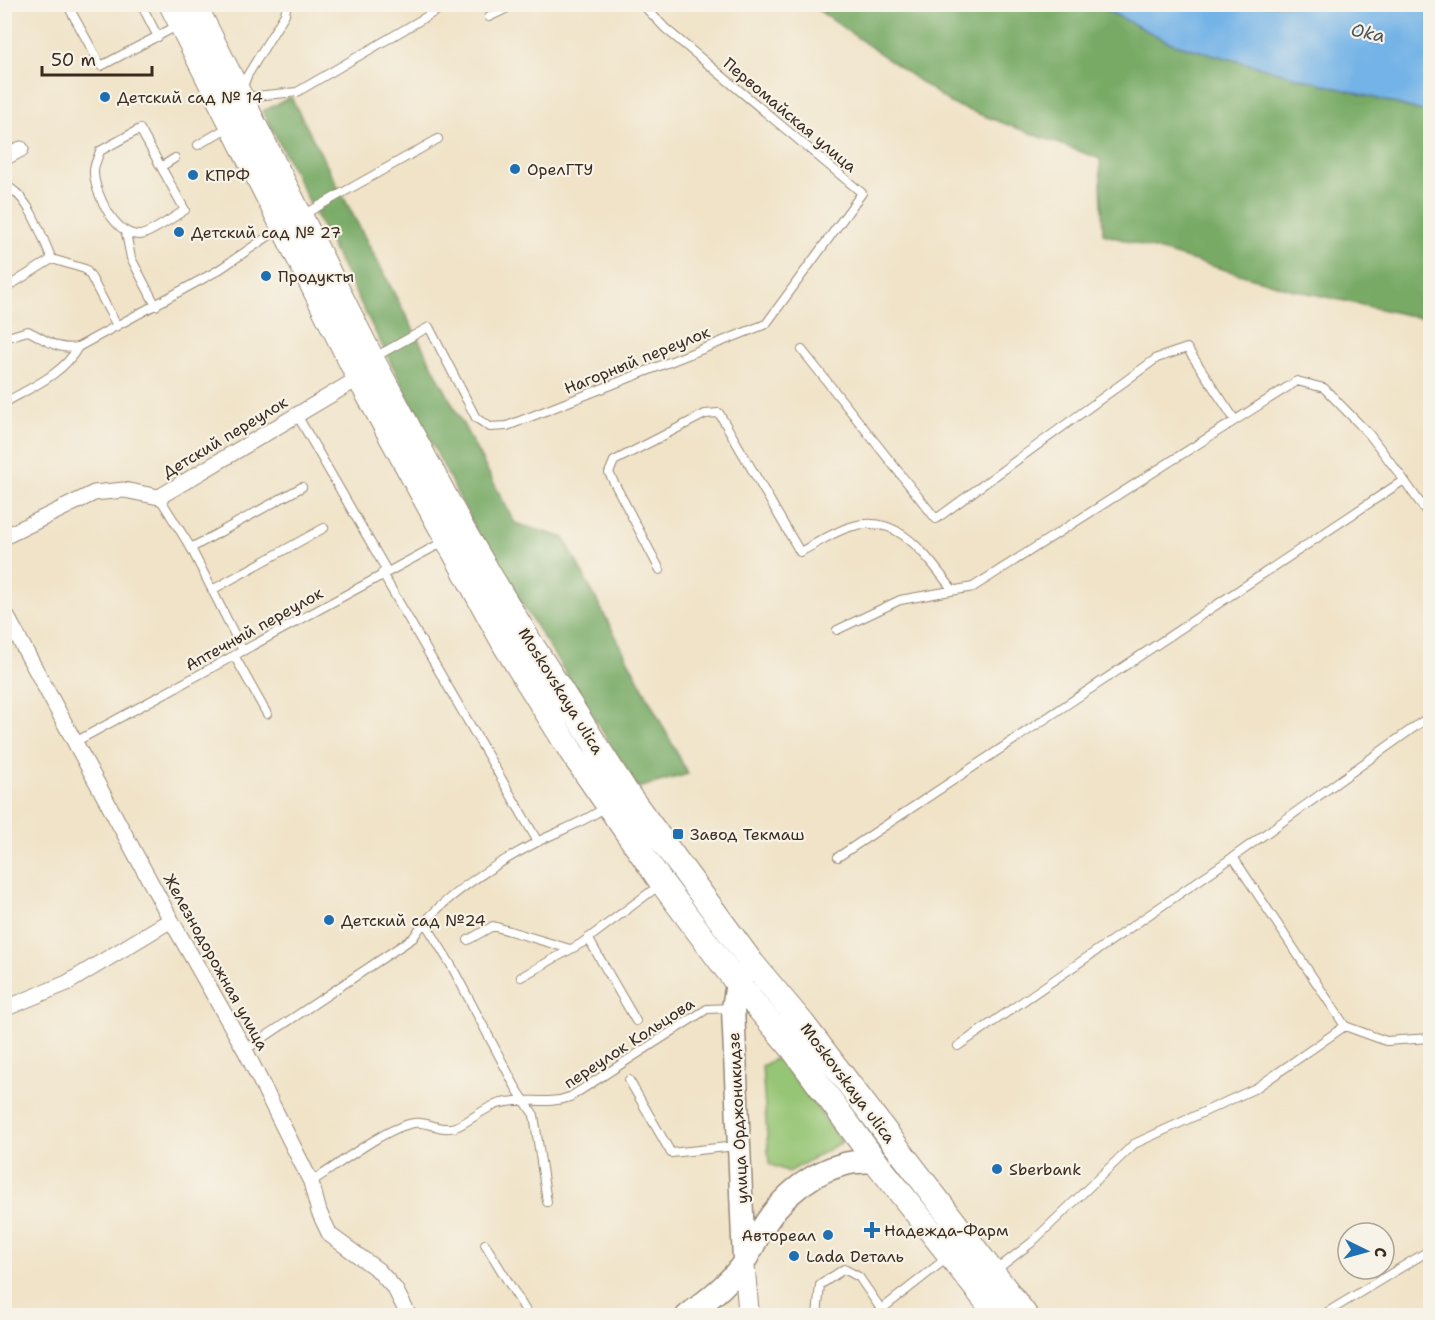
<svg xmlns="http://www.w3.org/2000/svg" width="1435" height="1320" viewBox="0 0 1435 1320" font-family="'Shantell Sans',sans-serif">
<style>
.green{fill:#96c574;stroke:#687849;stroke-width:1.5}
.forest{fill:#78aa66;stroke:#5a6a42;stroke-width:1.5}
.water{fill:#73b3e7;stroke:#576e82;stroke-width:1.5}
.lines{fill:none;stroke-linecap:round;stroke-linejoin:round}
.service-casing{stroke:#968673;stroke-width:10}
.minor-casing{stroke:#968673;stroke-width:17}
.tertiary-casing{stroke:#968673;stroke-width:22}
.secondary-casing{stroke:#968673;stroke-width:25}
.primary-casing{stroke:#968673;stroke-width:26}
.service{stroke:#fff;stroke-width:8}
.minor{stroke:#fff;stroke-width:15}
.tertiary{stroke:#fff;stroke-width:20}
.secondary{stroke:#fff;stroke-width:22}
.primary{stroke:#fff;stroke-width:24}
.poi-dot{fill:#1f6fb2;stroke:#f7f3e8;stroke-width:2}
.labels{text-anchor:middle;dominant-baseline:central;stroke-width:4.5;stroke-linejoin:round;paint-order:stroke}
.poi-label{font-size:16px;fill:#3b2a1e;stroke:#f7f3e8;text-anchor:start}
.street-label{font-size:16px;fill:#3b2a1e;stroke:#f7f3e8}
.water-label{font-size:18px;font-style:italic;fill:#4c535a;stroke:#f7f3e8}
</style>
<rect width="100%" height="100%" fill="#f7f3e8"/>
<filter id="ink" filterUnits="userSpaceOnUse"><feTurbulence type="fractalNoise" baseFrequency=".0167" numOctaves="2"/><feDisplacementMap in="SourceGraphic" scale="12" xChannelSelector="R" yChannelSelector="G"/><feConvolveMatrix kernelMatrix="1 2 1 2 8 2 1 2 1" color-interpolation-filters="sRGB"/></filter>
<filter id="wash" filterUnits="userSpaceOnUse"><feTurbulence type="fractalNoise" baseFrequency=".008" numOctaves="4" result="noise"/><feDisplacementMap in="SourceGraphic" scale="24" xChannelSelector="R" yChannelSelector="G"/><feGaussianBlur stdDeviation="1.35" result="paint"/><feColorMatrix in="noise" values="0 0 0 0 0 0 0 0 0 0 0 0 0 0 0 0 0 1.4 0 .05"/><feComposite in="paint" operator="in"/></filter>
<g filter="url(#wash)">
<rect width="100%" height="100%" fill="#f0e3c8"/>
<path class="green" d="M 779,1057 L 842,1142 L 789,1172 L 769,1164 L 762,1066 Z"/>
<path class="forest" d="M 811,5 L 1096,5 L 1171,43 L 1430,113 L 1430,320 L 1290,289 L 1103,234 L 1100,159 L 952,104 Z
M 291,97 L 515,523 L 564,538 L 688,774 L 638,788 L 478,534 L 263,111 Z"/>
<path class="water" d="M 1096,5 L 1430,5 L 1430,113 L 1171,43 Z"/>
</g>
<g filter="url(#ink)">
<g class="lines">
<g class="service-casing">
<path id="service" d="M 67,4 L 101,66 L 177,26
M 141,4 L 158,37
M 4,6 L 8,4
M 489,17 L 516,4
M 243,87 L 247,76 L 285,14 L 287,4
M 244,97 L 297,92 L 448,4
M 198,145 L 230,126
M 161,167 L 185,210 C 175,216 150,234 140,235 C 116,236 95,195 94,173 C 93,166 98,158 100,151 L 140,129 L 161,167 L 175,158
M 4,185 C 30,195 41,236 52,259 L 85,269 L 90,275 L 117,326
M 303,215 L 438,139
M 126,233 L 131,258 L 156,306
M 4,289 L 52,259
M 4,338 L 28,331 C 45,339 58,351 78,347
M 802,350 L 936,519 L 1157,358 L 1187,348 L 1235,420
M 373,358 L 429,327 L 476,418 L 490,427 L 507,426 L 766,324 L 862,193 L 666,29 L 642,4
M 4,403 C 30,388 64,374 78,347 L 217,271 L 279,229
M 297,415 L 387,571
M 159,497 L 191,548 L 243,651
M 191,548 L 302,487
M 660,570 L 609,473 L 614,461 L 705,414 L 719,413 L 800,552 C 816,544 833,532 850,527 C 899,511 927,558 953,590
M 382,573 L 538,842
M 212,590 L 324,528
M 837,630 L 900,600 L 973,587 L 1297,381 L 1324,388 L 1369,434 L 1404,480
M 235,657 L 267,714
M 75,742 L 445,541
M 838,857 L 1404,480 L 1430,517
M 424,921 L 451,965 L 516,1088 L 534,1115 L 547,1202
M 588,938 L 636,1021
M 468,940 L 493,926 L 570,949
M 521,977 L 582,943 L 661,884
M 1345,1026 L 1386,1041 L 1430,1038
M 958,1046 L 1233,857
M 245,1050 L 413,938 C 438,898 497,863 539,841 C 561,830 584,822 604,808
M 629,1080 L 671,1153 L 736,1146
M 311,1182 C 337,1166 386,1127 414,1123 C 429,1121 442,1133 458,1126 C 475,1118 488,1104 507,1102 C 529,1098 549,1105 570,1097 L 707,1009 L 732,1008
M 485,1244 L 529,1316
M 996,1270 L 1031,1243 L 1134,1144 L 1256,1088 L 1345,1026 L 1233,857 L 1430,716
M 817,1316 L 820,1285 L 844,1269 L 859,1277 L 881,1309 L 882,1316
M 873,1316 L 947,1258
M 1321,1316 L 1430,1250
M 1423,1316 L 1430,1311"/>
</g>
<g class="minor-casing">
<path id="minor" d="M 4,158 L 21,149
M 4,537 L 94,493 L 124,490 L 159,497 L 359,378
M 4,611 L 171,920 L 245,1050 L 311,1182 L 319,1212 L 330,1235 L 378,1270 L 395,1289 L 409,1316
M 4,1009 L 67,983 L 171,920"/>
</g>
<g class="tertiary-casing">
<path id="tertiary" d="M 744,1261 L 749,1316"/>
</g>
<g class="secondary-casing">
<path id="secondary" d="M 744,1261 L 733,1008 L 737,983 L 745,972
M 687,1316 C 708,1299 729,1284 744,1262 C 753,1249 758,1234 767,1221 C 790,1186 833,1157 876,1162"/>
</g>
<g class="primary-casing">
<path id="primary" d="M 171,4 L 359,378 L 506,647 L 572,753 L 662,883 L 737,983 L 792,1048 L 876,1162 L 998,1316
M 194,4 L 372,359 L 463,530 L 526,636 L 626,792 L 752,963 L 803,1024 L 1026,1316"/>
</g>
<use href="#service" class="service"/>
<use href="#minor" class="minor"/>
<use href="#tertiary" class="tertiary"/>
<use href="#secondary" class="secondary"/>
<use href="#primary" class="primary"/>
</g>
</g>
<g class="poi-dot">
<circle cx="105" cy="97" r="6"/>
<circle cx="515" cy="169" r="6"/>
<circle cx="193" cy="175" r="6"/>
<circle cx="179" cy="232" r="6"/>
<circle cx="266" cy="276" r="6"/>
<rect x="672" y="828" width="12" height="12" rx="3"/>
<circle cx="329" cy="920" r="6"/>
<circle cx="997" cy="1169" r="6"/>
<path d="M869 1221h6v6h6v6h-6v6h-6v-6h-6v-6h6z"/>
<circle cx="828" cy="1235" r="6"/>
<circle cx="794" cy="1256" r="6"/>
</g>
<g class="labels">
<g class="poi-label">
<text x="117" y="97">Детский сад № 14</text>
<text x="527" y="169">ОрелГТУ</text>
<text x="205" y="175">КПРФ</text>
<text x="191" y="232">Детский сад № 27</text>
<text x="278" y="276">Продукты</text>
<text x="690" y="834">Завод Текмаш</text>
<text x="341" y="920">Детский сад №24</text>
<text x="1009" y="1169">Sberbank</text>
<text x="884" y="1230">Надежда-Фарм</text>
<text x="816" y="1235" text-anchor="end">Автореал</text>
<text x="806" y="1256">Lada Dеталь</text>
</g>
<g class="street-label">
<text transform="translate(790 115) rotate(40)">Первомайская улица</text>
<text transform="translate(637 360) rotate(-22)">Нагорный переулок</text>
<text transform="translate(225 437) rotate(-31)">Детский переулок</text>
<text transform="translate(254 629) rotate(-29)">Аптечный переулок</text>
<text transform="translate(561 691) rotate(58)">Moskovskaya ulica</text>
<text transform="translate(216 962) rotate(61)">Железнодорожная улица</text>
<text transform="translate(629 1043) rotate(-33)">переулок Кольцова</text>
<text transform="translate(848 1083) rotate(53)">Moskovskaya ulica</text>
<text transform="translate(738 1118) rotate(-93)">улица Орджоникидзе</text>
</g>
<g class="water-label">
<text transform="translate(1368 33) rotate(12)">Oka</text>
</g>
</g>
<rect width="1435" height="1320" fill="none" stroke="#f7f3e8" stroke-width="24"/>
<g transform="translate(1366 1251) rotate(95)"><circle r="28" fill="#f7f3e8" stroke="#aca397" stroke-width="1.5"/>
<path d="M0-4.5L10 22L0 15L-10 22Z" fill="#1f6fb2"/>
<text y="-9" font-size="16" font-weight="bold" text-anchor="middle" fill="#3b2a1e">С</text>
</g>
<path d="M42 66v9h110v-9" fill="none" stroke="#3b2a1e" stroke-width="3"/>
<text x="51" y="66" font-size="18" fill="#3b2a1e" stroke="#f7f3e8" stroke-width="4.5" paint-order="stroke">50 m</text>
</svg>
